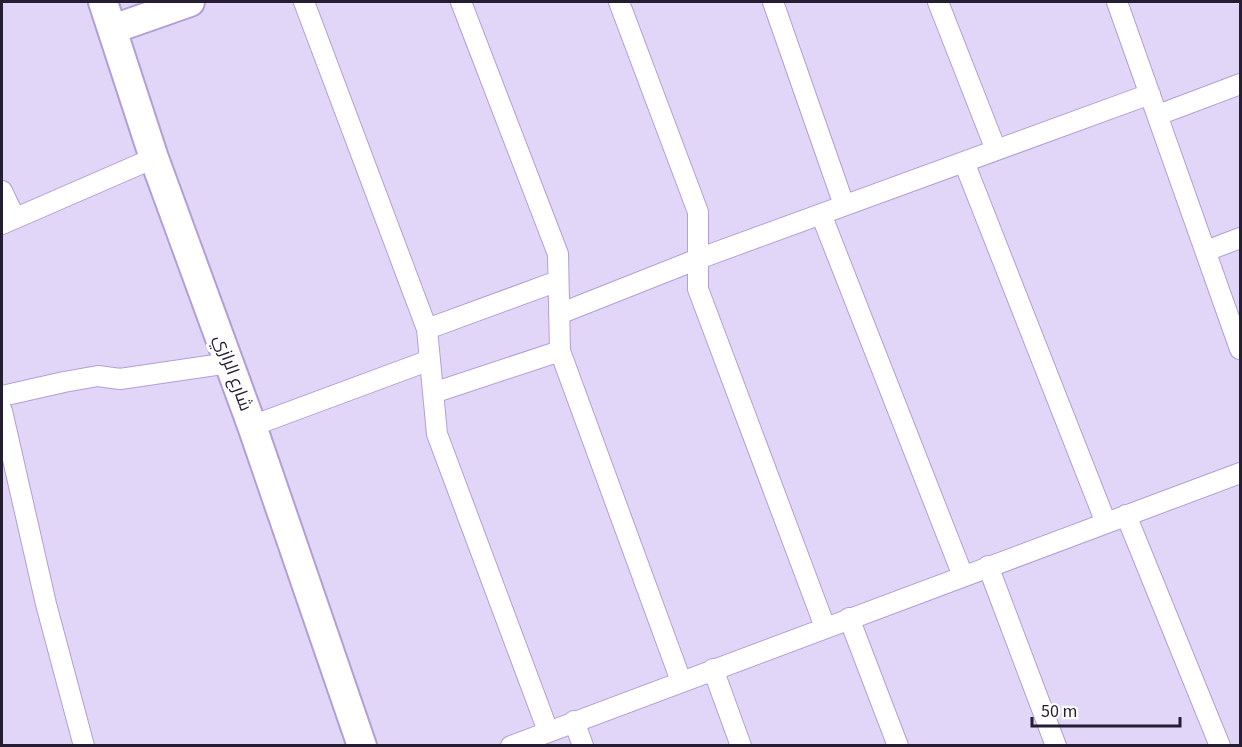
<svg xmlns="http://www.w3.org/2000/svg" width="1242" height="747" viewBox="0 0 1242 747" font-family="'Source Sans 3',Cairo,sans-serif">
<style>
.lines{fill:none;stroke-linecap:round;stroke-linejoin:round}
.street-casing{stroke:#b39fd6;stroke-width:22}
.secondary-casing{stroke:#b39fd6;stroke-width:32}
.street{stroke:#fff;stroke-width:20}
.secondary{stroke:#fff;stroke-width:28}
.labels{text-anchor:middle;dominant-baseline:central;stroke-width:6;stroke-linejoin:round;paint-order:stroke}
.street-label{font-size:18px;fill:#251d32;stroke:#fdfdfd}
</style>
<rect width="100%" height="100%" fill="#e1d5f8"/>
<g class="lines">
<g class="street-casing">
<path id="street" d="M 304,2 L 427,329 L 437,434 L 548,731
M 461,2 L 558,254 L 560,351 L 681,681
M 619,2 L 698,212 L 698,289 L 825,627
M 773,2 L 844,205
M 938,2 L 996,150
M 1117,2 L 1240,349
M 1158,115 L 1240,84
M 964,162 L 1106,523
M 2,191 L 15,218
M 821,214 L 963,576
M 2,224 L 154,158
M 1206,251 L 1240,238
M 559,314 L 698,259 L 1150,94
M 427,329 L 558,281
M 433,393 L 560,351
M 2,396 L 64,382 L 98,376 L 120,379 L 229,363
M 2,411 L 46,604 L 84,746
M 252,426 L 430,360
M 1126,515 L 1220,746
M 988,566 L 1056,746
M 849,618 L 898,746
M 713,669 L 741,746
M 574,721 L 583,746
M 511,746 L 1240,473"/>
</g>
<g class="secondary-casing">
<path id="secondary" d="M 103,2 L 154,158 L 252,426 L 362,746
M 113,29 L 190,2"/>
</g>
<use href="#street" class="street"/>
<use href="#secondary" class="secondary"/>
</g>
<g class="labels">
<g class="street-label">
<text transform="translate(233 373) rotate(70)">شارع الرازي</text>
</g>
</g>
<rect width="1242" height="747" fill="none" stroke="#251d32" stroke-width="6"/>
<path d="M1032 717v9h148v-9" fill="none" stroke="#251d32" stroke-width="3"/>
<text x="1041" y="717" font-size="18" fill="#251d32" stroke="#fdfdfd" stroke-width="4.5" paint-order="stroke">50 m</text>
</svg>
